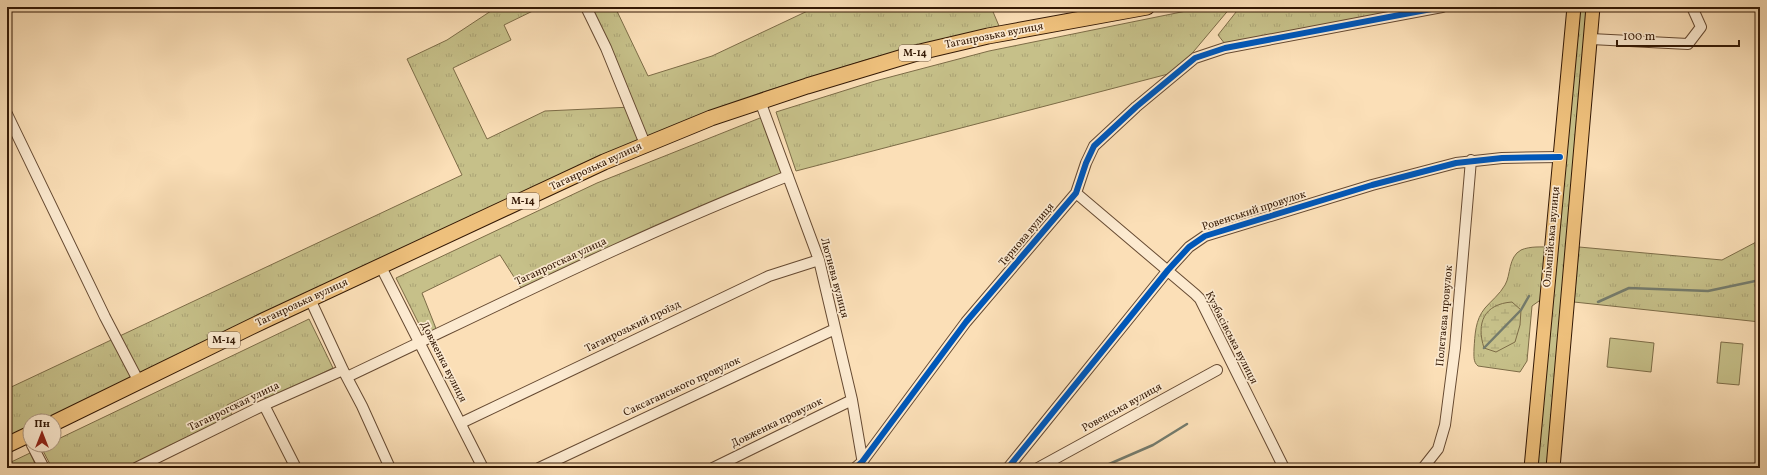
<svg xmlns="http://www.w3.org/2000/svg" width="1767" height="475" viewBox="0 0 1767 475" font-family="Vollkorn,serif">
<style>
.grass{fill:url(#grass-tufts);stroke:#7d6c47}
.wetland{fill:url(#wetland-marsh);stroke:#7d6c47}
.pitch{fill:#c6c089;stroke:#7d6c47}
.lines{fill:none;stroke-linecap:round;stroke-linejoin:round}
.stream{stroke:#747b6c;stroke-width:2.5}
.minor-casing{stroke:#664a32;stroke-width:12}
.major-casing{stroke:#341905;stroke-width:15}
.highway-casing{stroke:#341905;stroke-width:17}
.minor{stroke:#fcead0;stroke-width:10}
.major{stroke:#eec07c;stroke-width:13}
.highway{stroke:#eec07c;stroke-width:15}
.cycleway-casing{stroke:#fcead0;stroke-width:8}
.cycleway{stroke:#0057b8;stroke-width:6}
.labels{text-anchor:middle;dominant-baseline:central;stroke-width:3.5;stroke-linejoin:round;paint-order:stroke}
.shield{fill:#fcead0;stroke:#705842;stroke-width:1}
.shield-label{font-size:10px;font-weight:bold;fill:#341905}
.street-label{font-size:11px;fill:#341905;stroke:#fcead0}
</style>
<defs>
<pattern id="grass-tufts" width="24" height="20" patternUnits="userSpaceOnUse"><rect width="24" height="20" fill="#c6c089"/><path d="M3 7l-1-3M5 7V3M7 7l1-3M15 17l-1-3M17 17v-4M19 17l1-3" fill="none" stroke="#aba475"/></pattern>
<pattern id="wetland-marsh" width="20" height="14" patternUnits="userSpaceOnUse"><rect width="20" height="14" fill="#c6c089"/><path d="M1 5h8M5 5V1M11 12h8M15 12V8" fill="none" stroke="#aba475"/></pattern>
</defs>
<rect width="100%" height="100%" fill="#fbdfb7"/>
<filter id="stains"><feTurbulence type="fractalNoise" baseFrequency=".005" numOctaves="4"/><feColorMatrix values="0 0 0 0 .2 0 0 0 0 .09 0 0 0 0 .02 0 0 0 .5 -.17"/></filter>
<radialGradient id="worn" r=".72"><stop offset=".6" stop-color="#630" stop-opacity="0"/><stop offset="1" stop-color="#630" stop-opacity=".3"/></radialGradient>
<path class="grass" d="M 497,7 L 541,7 L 504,25 L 511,40 L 453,68 L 487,139 L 545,111 L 632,107 L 584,7 L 615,7 L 648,76 L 712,56 L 816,7 L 991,7 L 999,26 L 869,59 L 763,92 L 588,162 L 44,421 L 30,421 L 30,428 L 7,439 L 7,389 L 462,175 L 407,59 L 447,40 Z
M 1206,7 L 1231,7 L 1189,57 L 1172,73 L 796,171 L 776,112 L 875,81 L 989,51 Z
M 1240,7 L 1423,7 L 1225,44 L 1218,35 Z
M 1574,7 L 1593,7 L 1552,468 L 1531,468 L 1546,301 L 1539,301 L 1532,306 L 1527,361 L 1520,372 L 1478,366 C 1473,362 1474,356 1474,349 C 1475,335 1475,320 1485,308 C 1491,301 1500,294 1505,285 C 1511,275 1508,257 1521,250 C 1530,246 1542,247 1551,247 Z
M 765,116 L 786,175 L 531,288 L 521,288 L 500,255 L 422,293 L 437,331 L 425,336 L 396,278 L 597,183 Z
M 1760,240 L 1760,322 L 1574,302 L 1579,247 L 1722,260 Z
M 309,319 L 333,368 L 270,399 L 252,393 L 227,405 L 233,417 L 128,468 L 52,468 L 41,447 L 46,445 L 54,445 L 54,441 Z
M 30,453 L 37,468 L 7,468 L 7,464 Z"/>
<path class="wetland" d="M 1512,302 L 1521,310 L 1520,325 L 1515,342 L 1496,352 L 1484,348 C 1476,323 1484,304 1512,302 Z"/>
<path class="pitch" d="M 1610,338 L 1654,343 L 1651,372 L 1607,367 Z
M 1721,342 L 1743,344 L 1739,385 L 1717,383 Z"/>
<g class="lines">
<path class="stream" d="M 1598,302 L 1629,288 L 1708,291 L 1760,280
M 1484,348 L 1521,310 L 1529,296
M 1100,468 L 1153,445 L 1187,424"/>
<g class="minor-casing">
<path id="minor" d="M 586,7 L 606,48 L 645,144
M 1591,39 L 1688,44 L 1701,27 L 1692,7
M 760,101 L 819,260 L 852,400 L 863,464
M 7,114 L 105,317 L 139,382
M 1076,193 L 1195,294 L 1200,299 L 1284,468
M 381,267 L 483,468
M 310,299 L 343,370 L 362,406 L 390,468
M 347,377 C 493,308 637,235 788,176
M 264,405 L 296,468
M 461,423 L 769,276 L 819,260
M 32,445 L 44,468
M 136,468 L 264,405 L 343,370
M 539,468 L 835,329
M 713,468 L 852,400
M 855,468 L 862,462 L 966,322 L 1076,193 L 1086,163 L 1094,146 L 1136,107 L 1195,58 L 1225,48 L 1442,7
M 1008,468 L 1168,270 L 1189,247 L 1205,236 L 1372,185 L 1456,163 L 1502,158 L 1560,157
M 1038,468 L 1217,370
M 1423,468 L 1438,449 L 1445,425 L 1455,348 L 1471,160"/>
</g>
<g class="major-casing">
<path id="major" d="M 1531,468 L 1574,7
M 1553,468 L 1593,7"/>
</g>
<g class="highway-casing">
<path id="highway" d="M 54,423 L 263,321 L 604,162 L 711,118 L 807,86 L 920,52 L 988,36 L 1147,7
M 7,445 L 30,434"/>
</g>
<use href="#minor" class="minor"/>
<use href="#major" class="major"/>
<use href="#highway" class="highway"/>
<g class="cycleway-casing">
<path id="cycleway" d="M 855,468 L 862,462 L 966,322 L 1076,193 L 1086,163 L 1094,146 L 1136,107 L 1195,58 L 1225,48 L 1442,7
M 1008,468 L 1168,270 L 1189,247 L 1205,236 L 1372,185 L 1456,163 L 1502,158 L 1560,157"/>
</g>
<use href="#cycleway" class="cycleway"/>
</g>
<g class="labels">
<g class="shield">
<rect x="899" y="45" width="32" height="16" rx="3"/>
<rect x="507" y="193" width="32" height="16" rx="3"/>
<rect x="208" y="332" width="32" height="16" rx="3"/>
</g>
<g class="shield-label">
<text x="915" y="53">М-14</text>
<text x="523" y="201">М-14</text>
<text x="224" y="340">М-14</text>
</g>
<g class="street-label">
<text transform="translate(994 36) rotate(-11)">Таганрозька вулиця</text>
<text transform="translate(596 167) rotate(-25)">Таганрозька вулиця</text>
<text transform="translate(1254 211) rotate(-18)">Ровенський провулок</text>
<text transform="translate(1027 235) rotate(-50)">Тернова вулиця</text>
<text transform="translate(1552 237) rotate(-85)">Олімпійська вулиця</text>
<text transform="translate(561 262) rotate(-25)">Таганрогская улица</text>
<text transform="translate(834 278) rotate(75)">Лютнева вулиця</text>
<text transform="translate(302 303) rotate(-25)">Таганрозька вулиця</text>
<text transform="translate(1445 316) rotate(-85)">Полєтаєва провулок</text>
<text transform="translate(633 327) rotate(-26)">Таганрозький проїзд</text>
<text transform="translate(1231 338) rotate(63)">Кузбасівська вулиця</text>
<text transform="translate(443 362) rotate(63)">Довженка вулиця</text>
<text transform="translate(682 387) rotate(-25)">Саксаганського провулок</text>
<text transform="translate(234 407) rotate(-26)">Таганрогская улица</text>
<text transform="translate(1122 408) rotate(-29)">Ровенська вулиця</text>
<text transform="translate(777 423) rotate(-26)">Довженка провулок</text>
</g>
</g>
<rect width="1767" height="475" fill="none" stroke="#fbdfb7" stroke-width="24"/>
<rect x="8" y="8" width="1751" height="459" fill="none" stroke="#341905" stroke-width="2"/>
<rect x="12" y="12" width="1743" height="451" fill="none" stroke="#341905"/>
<g transform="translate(42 433)"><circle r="19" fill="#fcead0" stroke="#ac967f"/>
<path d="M0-3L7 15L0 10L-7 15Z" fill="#8f2418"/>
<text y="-6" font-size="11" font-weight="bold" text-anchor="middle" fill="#341905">Пн</text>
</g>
<path d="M1617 40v6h122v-6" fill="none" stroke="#341905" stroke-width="2"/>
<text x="1623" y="40" font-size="12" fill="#341905" stroke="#fcead0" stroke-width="3" paint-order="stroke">100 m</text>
<rect width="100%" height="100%" filter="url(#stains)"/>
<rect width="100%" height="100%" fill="url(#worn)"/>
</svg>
